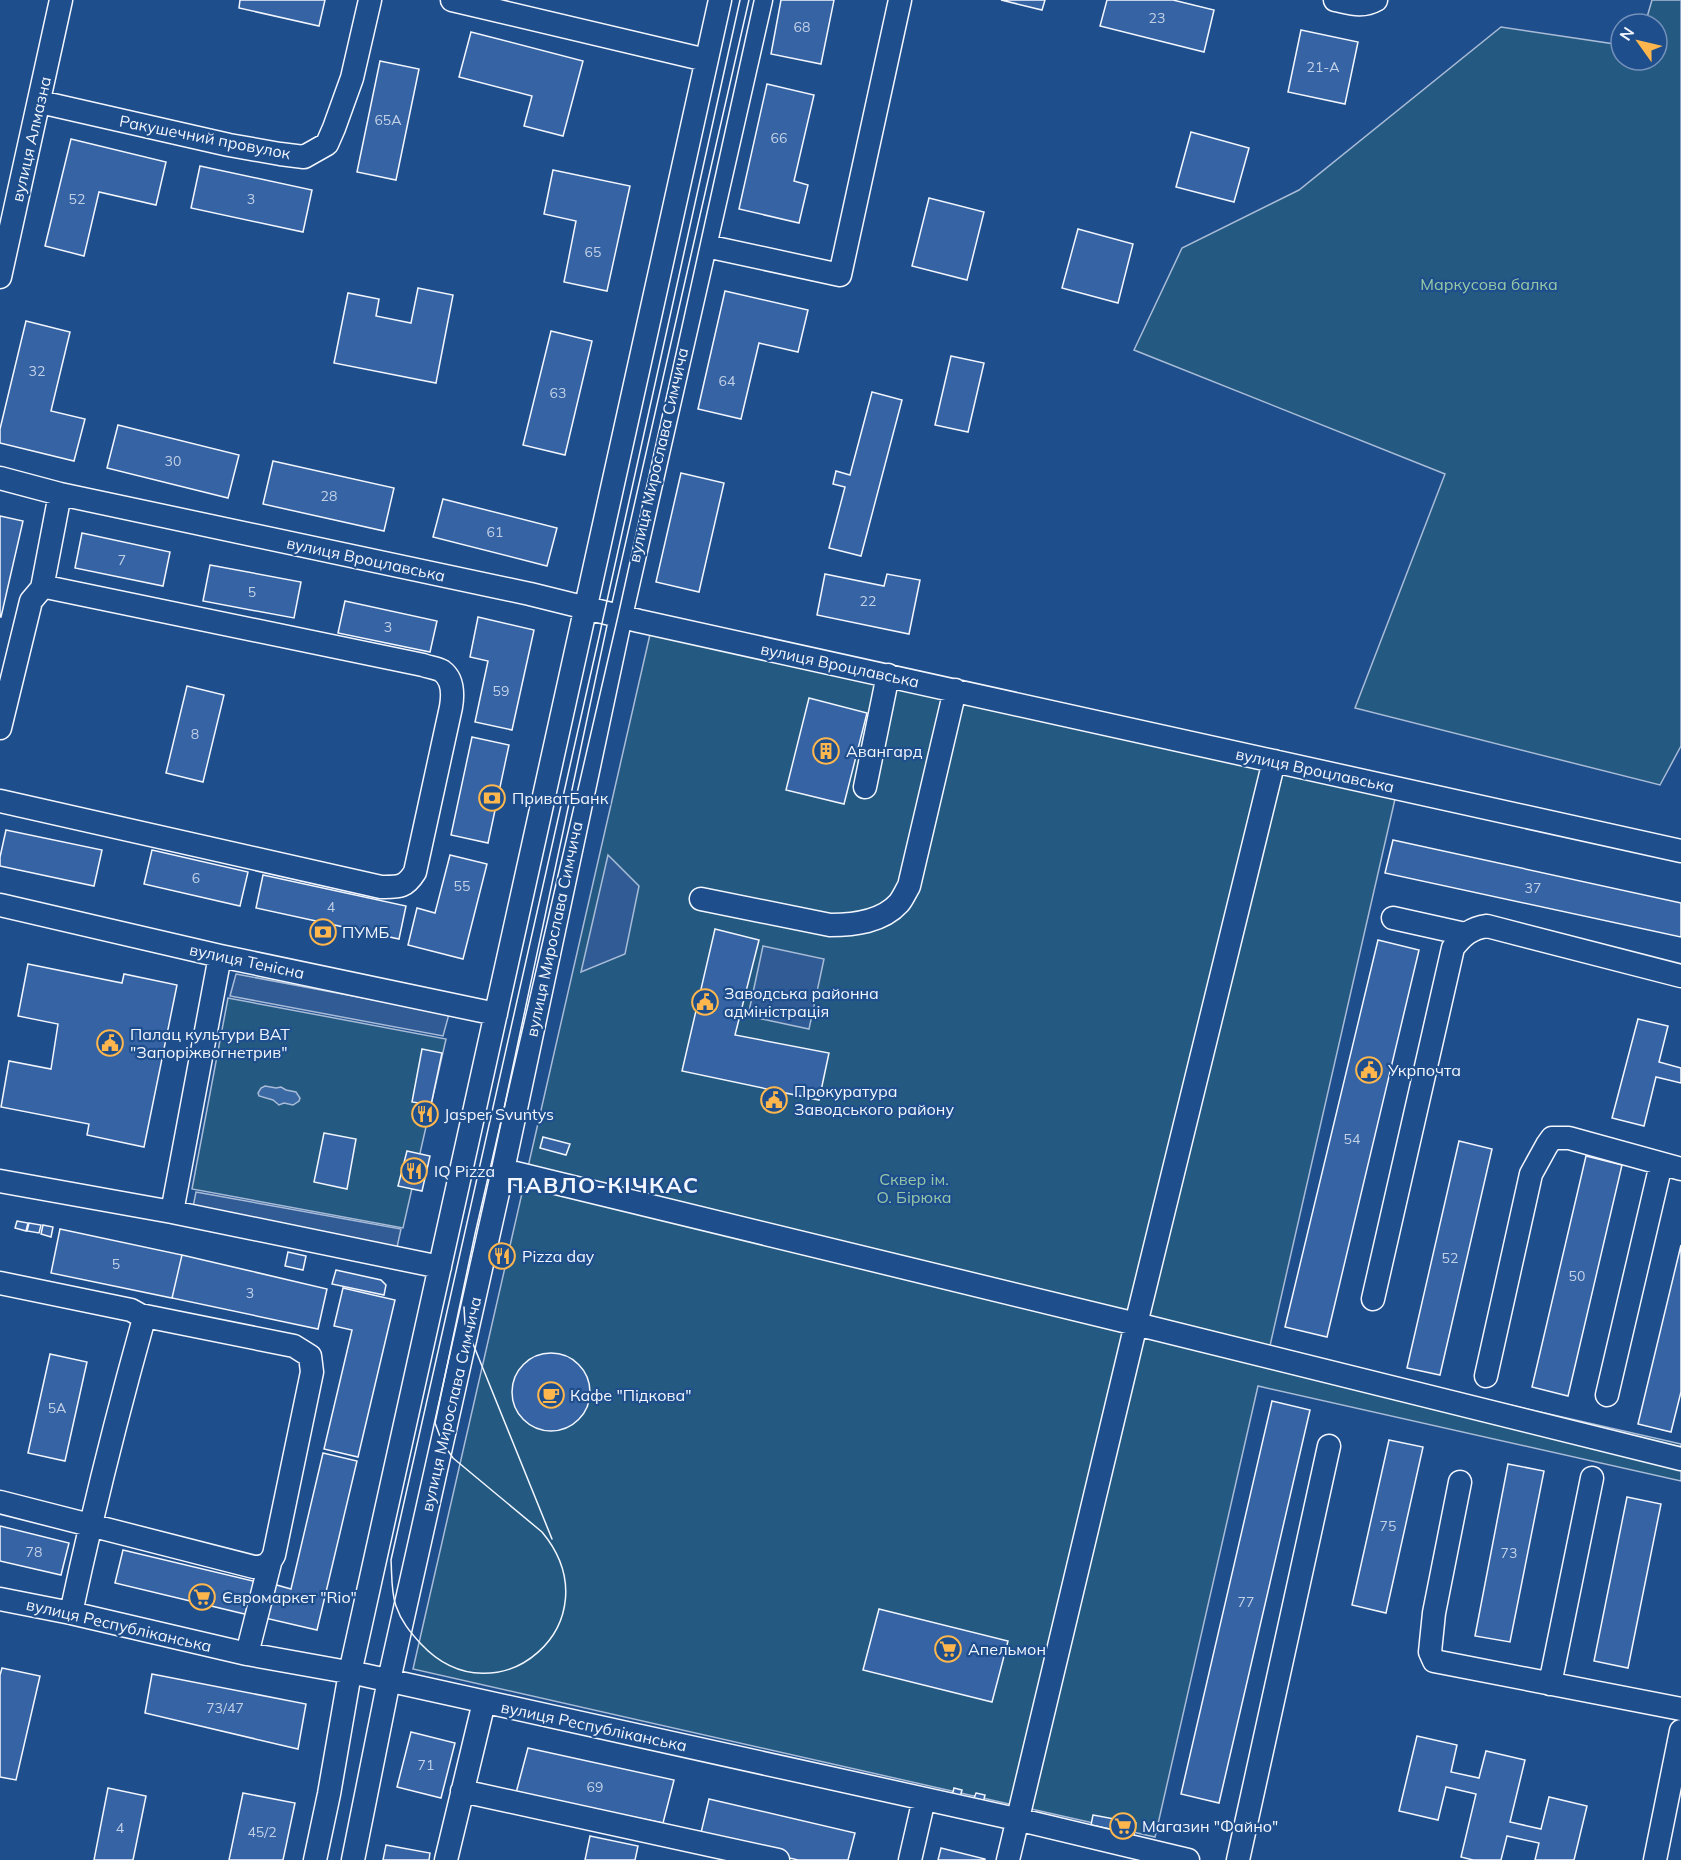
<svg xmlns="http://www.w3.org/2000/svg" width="1681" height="1860" viewBox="0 0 1681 1860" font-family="Mulish,sans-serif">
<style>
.green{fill:#245a82;stroke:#a8bbd7;stroke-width:1.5}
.parking{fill:#305b95;stroke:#a8bbd7;stroke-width:1.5}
.water{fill:#3b69a3;stroke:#a8bbd7;stroke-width:1.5}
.building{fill:#3563a3;stroke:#f2f6ff;stroke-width:1.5}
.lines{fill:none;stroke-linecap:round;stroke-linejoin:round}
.minor-casing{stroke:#f2f6ff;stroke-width:25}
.minor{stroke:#1f4e8c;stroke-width:22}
.tram{stroke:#f2f6ff;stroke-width:1.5}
.labels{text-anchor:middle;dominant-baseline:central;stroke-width:4.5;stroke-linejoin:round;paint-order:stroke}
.number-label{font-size:14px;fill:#c3d1e8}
.street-label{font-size:16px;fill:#f2f6ff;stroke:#1f4e8c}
.park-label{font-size:16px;fill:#97c8a6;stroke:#1f4e8c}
.poi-label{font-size:16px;fill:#f2f6ff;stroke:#1f4e8c;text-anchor:start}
.district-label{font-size:22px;font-weight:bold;letter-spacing:1.5px;fill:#f2f6ff;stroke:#1f4e8c}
</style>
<rect width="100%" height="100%" fill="#1f4e8c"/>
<path class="green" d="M 1652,0 L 1681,0 L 1681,746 L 1660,785 L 1355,708 L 1445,474 L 1134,350 L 1182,248 L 1299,190 L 1501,27 L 1621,45 L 1621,60 L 1657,60 L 1657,24 L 1645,24 Z
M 651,630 L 1395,799 L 1269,1350 L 1681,1444 L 1681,1481 L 1258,1386 L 1155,1837 L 413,1669 Z
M 228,998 L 446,1039 L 403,1228 L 192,1189 Z"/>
<path class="parking" d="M 608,855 L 639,886 L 625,954 L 581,972 Z
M 763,946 L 824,959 L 809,1029 L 748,1016 Z
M 236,974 L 449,1014 L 443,1036 L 230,996 Z
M 196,1192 L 401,1229 L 397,1247 L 193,1207 Z"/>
<path class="water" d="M 265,1086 L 276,1088 L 281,1087 L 286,1090 L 296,1092 L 300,1098 L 299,1101 L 293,1105 L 284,1103 L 279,1105 L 273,1100 L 259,1096 L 258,1093 L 261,1088 Z"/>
<path class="building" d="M 240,0 L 325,0 L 319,26 L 239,8 Z
M 781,0 L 834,0 L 821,64 L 771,54 Z
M 1001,0 L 1045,0 L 1042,10 Z
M 1107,0 L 1173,0 L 1214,10 L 1204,52 L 1100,26 Z
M 1301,30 L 1358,42 L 1345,104 L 1288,92 Z
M 471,32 L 583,61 L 563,136 L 524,126 L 532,96 L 459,77 Z
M 380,61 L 419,69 L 396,180 L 357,172 Z
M 767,84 L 814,95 L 794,181 L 808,185 L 799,223 L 739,209 Z
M 1191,132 L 1249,148 L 1234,202 L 1176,187 Z
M 71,139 L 166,162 L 156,205 L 99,192 L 84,256 L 45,246 Z
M 200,166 L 312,190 L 303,232 L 191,208 Z
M 553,170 L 630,186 L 607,291 L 564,282 L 576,221 L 544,214 Z
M 929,198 L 984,212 L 967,280 L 912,266 Z
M 1078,229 L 1133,244 L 1118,303 L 1062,288 Z
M 418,288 L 453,295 L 436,383 L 334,363 L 348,293 L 379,299 L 376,316 L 411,323 Z
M 725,291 L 808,310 L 798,352 L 759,343 L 741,419 L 698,409 Z
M 26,321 L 70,332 L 51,411 L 85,419 L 74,461 L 0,443 L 0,429 Z
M 551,331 L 592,341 L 565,455 L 523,445 Z
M 951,356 L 984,363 L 968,432 L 935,425 Z
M 872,392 L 902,400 L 861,556 L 829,548 L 845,487 L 833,484 L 836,471 L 850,475 Z
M 118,425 L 239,455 L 228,498 L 107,468 Z
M 273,461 L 394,488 L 384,531 L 263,504 Z
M 681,473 L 724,483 L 699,592 L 656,582 Z
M 443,499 L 557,528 L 547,566 L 433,537 Z
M 0,516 L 23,521 L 1,617 L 0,617 Z
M 82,533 L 170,552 L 163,586 L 75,568 Z
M 210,565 L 301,582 L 294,618 L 203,601 Z
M 825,574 L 884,586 L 887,574 L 920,580 L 909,634 L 817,615 Z
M 345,601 L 437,621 L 430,652 L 338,633 Z
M 478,617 L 534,630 L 512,730 L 475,722 L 488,661 L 470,657 Z
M 187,686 L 224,695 L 203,782 L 166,773 Z
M 809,698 L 867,713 L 844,804 L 786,790 Z
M 472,737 L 509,745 L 488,843 L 451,835 Z
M 6,830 L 102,850 L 94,886 L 0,866 L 0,857 Z
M 1393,840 L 1681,903 L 1681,937 L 1385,873 Z
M 152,850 L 248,872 L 240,906 L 144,884 Z
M 450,855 L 487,864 L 463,959 L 408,945 L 417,908 L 435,913 Z
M 263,875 L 406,906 L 399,939 L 256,908 Z
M 715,929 L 759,940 L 735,1035 L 829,1053 L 819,1100 L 682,1071 Z
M 1378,940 L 1419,950 L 1327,1337 L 1285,1327 Z
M 28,964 L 122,983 L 124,974 L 177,985 L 144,1147 L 87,1135 L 89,1124 L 1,1107 L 9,1061 L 51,1069 L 58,1024 L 18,1016 Z
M 1638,1019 L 1668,1026 L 1659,1062 L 1681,1068 L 1681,1083 L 1656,1077 L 1644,1126 L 1612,1118 Z
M 422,1049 L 442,1053 L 431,1105 L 412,1102 Z
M 417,1107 L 436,1110 L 434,1122 L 415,1119 Z
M 324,1133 L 356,1139 L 347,1189 L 314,1182 Z
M 543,1137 L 570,1144 L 566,1155 L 540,1148 Z
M 1459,1141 L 1492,1149 L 1440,1375 L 1407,1368 Z
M 407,1151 L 430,1156 L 422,1191 L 398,1186 Z
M 1586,1156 L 1622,1165 L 1568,1396 L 1532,1387 Z
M 17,1221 L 28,1223 L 26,1231 L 15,1228 Z
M 29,1223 L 41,1225 L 39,1233 L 27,1231 Z
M 43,1225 L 53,1227 L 51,1237 L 41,1234 Z
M 60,1229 L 182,1255 L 172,1298 L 51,1273 Z
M 1681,1245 L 1681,1392 L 1671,1432 L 1638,1424 Z
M 288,1252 L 306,1256 L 303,1270 L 285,1266 Z
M 182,1255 L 327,1289 L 318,1329 L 172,1298 Z
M 336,1270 L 381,1280 L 386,1285 L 384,1295 L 332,1284 Z
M 343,1288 L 395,1300 L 358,1457 L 324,1449 L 352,1330 L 334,1326 Z
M512 1392a39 39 0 1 1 78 0a39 39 0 1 1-78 0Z
M 50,1354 L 87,1362 L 65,1461 L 28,1453 Z
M 1272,1401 L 1310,1410 L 1219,1803 L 1181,1794 Z
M 1389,1440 L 1423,1447 L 1386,1613 L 1352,1605 Z
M 323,1453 L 357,1461 L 317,1630 L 265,1618 L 273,1584 L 291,1589 Z
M 1508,1464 L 1544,1471 L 1510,1642 L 1475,1636 Z
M 1627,1497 L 1661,1504 L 1628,1668 L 1594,1661 Z
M 0,1526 L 69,1543 L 61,1575 L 0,1561 Z
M 123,1550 L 261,1583 L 253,1616 L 115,1583 Z
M 879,1609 L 1008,1641 L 992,1702 L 863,1670 Z
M 2,1668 L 40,1676 L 16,1780 L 0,1777 L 0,1675 Z
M 152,1674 L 306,1704 L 298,1749 L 145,1713 Z
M 411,1732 L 455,1743 L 441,1798 L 397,1787 Z
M 1417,1736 L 1457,1745 L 1451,1772 L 1479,1778 L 1486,1751 L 1525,1760 L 1510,1822 L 1541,1829 L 1549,1797 L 1587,1806 L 1574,1860 L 1535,1860 L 1539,1843 L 1507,1836 L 1501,1860 L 1473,1860 L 1461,1857 L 1476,1794 L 1446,1787 L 1438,1820 L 1399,1811 Z
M 528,1748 L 674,1780 L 663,1823 L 516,1793 Z
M 108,1788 L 146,1796 L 133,1860 L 94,1860 Z
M 954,1788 L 962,1790 L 960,1797 L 952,1796 Z
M 243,1793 L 295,1803 L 283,1860 L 229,1860 Z
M 976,1793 L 985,1795 L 983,1803 L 973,1801 Z
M 709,1799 L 855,1833 L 848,1860 L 798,1860 L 700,1837 Z
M 1093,1815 L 1136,1823 L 1134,1834 L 1091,1825 Z
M 590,1836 L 638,1846 L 635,1860 L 585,1860 Z
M 386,1845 L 430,1853 L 429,1860 L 383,1860 Z
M 941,1848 L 985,1859 L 985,1860 L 938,1860 Z"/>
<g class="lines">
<g class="minor-casing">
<path id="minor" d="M 452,0 L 706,60
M 1335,0 C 1350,3 1362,8 1376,0
M 40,102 L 229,145 L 280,154 L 304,157 L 327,144 L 334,128 L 352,78 L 370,0
M 706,246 L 840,275 L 900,0
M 0,277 L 61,0
M 0,478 L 60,494 L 530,594 L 639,621 L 1681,851
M 42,588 L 60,494
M 0,728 L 31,601 L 42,588 L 46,587 L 423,665 C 428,667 437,668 442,671 C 453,679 453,695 451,707 L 415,872 C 405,888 399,887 381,887 L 0,801
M 1274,761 L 1136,1324 L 1681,1459
M 865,787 L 888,675
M 701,899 L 830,925 C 854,925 882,922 899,903 C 903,898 906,891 909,886 L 955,690
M 0,905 L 220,956 L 496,1014
M 1393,918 L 1465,934
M 515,1173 L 1136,1324 L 1008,1860
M 0,1181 L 172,1212 L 440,1267
M 172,1212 L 220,956
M 0,1283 L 131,1310 L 140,1315
M 1373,1299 L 1453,948 C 1462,936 1471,928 1487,926 L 1681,976
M 1486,1376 L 1531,1174 L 1547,1145 L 1552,1138 L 1569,1138 L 1681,1169
M 1607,1395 L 1661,1164
M 1460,1482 L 1434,1613 L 1430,1652 L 1434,1661 L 1681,1709
M 0,1502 L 254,1567 C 264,1567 269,1565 274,1555 L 312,1372 L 310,1356 L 294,1346 L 140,1315 L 143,1322 C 116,1419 92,1515 71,1613
M 0,1599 L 71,1613 L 247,1654 L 364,1675 L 1016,1819 L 1188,1860
M 247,1654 L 270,1563
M 1550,1684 L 1592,1478
M 462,1791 L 778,1860
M 315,1860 L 329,1794 L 350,1673 L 720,0
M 353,1860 L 389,1680 L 501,1179 L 621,616 L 761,0
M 446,1860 L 484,1702
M 910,1860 L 924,1799
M 1238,1860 L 1329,1446
M 1655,1860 L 1681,1731"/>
</g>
<use href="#minor" class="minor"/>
<path class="tram" d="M 740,0 L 599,637 L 391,1560 C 392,1575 391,1592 396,1606 C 401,1621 410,1632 421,1644 C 497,1725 617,1622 542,1532 L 453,1458 L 442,1442 L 435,1423 L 475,1234 L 618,616 L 754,0
M 464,1307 L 465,1324 L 552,1539"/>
</g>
<defs>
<g id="building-ring" transform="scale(1.35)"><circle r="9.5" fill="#1f4e8c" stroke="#ffb74d" stroke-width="1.5"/><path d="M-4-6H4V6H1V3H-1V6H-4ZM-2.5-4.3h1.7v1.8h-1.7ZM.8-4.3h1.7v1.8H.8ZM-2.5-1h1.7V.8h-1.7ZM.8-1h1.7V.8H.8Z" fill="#ffb74d"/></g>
<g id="bank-ring" transform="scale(1.35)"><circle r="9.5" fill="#1f4e8c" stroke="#ffb74d" stroke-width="1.5"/><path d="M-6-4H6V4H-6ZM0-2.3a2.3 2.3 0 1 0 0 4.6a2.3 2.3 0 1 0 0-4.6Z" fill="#ffb74d"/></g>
<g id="civic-ring" transform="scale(1.35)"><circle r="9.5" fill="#1f4e8c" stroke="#ffb74d" stroke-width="1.5"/><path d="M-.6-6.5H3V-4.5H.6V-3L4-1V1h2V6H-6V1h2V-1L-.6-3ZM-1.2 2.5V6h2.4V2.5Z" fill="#ffb74d"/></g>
<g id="restaurant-ring" transform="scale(1.35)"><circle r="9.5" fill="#1f4e8c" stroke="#ffb74d" stroke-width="1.5"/><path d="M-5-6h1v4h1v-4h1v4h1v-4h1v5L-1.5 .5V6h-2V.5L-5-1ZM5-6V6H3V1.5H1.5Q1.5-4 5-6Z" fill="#ffb74d"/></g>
<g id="cafe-ring" transform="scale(1.35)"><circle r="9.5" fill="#1f4e8c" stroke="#ffb74d" stroke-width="1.5"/><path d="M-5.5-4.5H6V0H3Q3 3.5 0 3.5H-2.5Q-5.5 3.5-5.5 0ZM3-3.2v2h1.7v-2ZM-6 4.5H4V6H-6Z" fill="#ffb74d"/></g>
<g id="supermarket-ring" transform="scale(1.35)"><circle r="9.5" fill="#1f4e8c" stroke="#ffb74d" stroke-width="1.5"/><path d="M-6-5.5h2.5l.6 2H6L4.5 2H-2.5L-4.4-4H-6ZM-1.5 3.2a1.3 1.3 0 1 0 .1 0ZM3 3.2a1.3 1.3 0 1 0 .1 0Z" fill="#ffb74d"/></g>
</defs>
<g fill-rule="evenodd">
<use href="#building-ring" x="826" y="751"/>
<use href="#bank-ring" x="492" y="798"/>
<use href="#bank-ring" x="323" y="932"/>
<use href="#civic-ring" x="705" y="1002"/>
<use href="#civic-ring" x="110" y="1043"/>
<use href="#civic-ring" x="1369" y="1070"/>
<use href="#civic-ring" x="774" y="1100"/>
<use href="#restaurant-ring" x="425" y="1114"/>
<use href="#restaurant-ring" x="414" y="1171"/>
<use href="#restaurant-ring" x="502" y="1256"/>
<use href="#cafe-ring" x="551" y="1395"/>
<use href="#supermarket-ring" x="202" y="1597"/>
<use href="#supermarket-ring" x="948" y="1649"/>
<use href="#supermarket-ring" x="1123" y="1826"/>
</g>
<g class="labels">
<g class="number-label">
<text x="1157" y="18">23</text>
<text x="802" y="27">68</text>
<text x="1323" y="67">21-А</text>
<text x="388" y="120">65А</text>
<text x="779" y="138">66</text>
<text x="77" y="199">52</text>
<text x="251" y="199">3</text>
<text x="593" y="252">65</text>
<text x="37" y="371">32</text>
<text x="727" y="381">64</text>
<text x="558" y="393">63</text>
<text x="173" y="461">30</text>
<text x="329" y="496">28</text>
<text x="495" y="532">61</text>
<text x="122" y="560">7</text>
<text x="252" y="592">5</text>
<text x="868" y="601">22</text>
<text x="388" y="627">3</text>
<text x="501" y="691">59</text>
<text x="195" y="734">8</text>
<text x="196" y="878">6</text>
<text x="462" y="886">55</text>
<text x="1533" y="888">37</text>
<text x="331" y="907">4</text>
<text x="1352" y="1139">54</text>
<text x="1450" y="1258">52</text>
<text x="116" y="1264">5</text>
<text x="1577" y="1276">50</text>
<text x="250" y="1293">3</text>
<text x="57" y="1408">5А</text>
<text x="1388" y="1526">75</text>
<text x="34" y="1552">78</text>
<text x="1509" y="1553">73</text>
<text x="1246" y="1602">77</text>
<text x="225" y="1708">73/47</text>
<text x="426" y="1765">71</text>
<text x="595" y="1787">69</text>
<text x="120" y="1828">4</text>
<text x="262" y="1832">45/2</text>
</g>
<g class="street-label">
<text transform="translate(205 137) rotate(11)">Ракушечний провулок</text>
<text transform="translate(31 139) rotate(-77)">вулиця Алмазна</text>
<text transform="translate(658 455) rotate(-77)">вулиця Мирослава Симчича</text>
<text transform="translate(366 559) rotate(12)">вулиця Вроцлавська</text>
<text transform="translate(840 665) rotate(12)">вулиця Вроцлавська</text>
<text transform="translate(1315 770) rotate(12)">вулиця Вроцлавська</text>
<text transform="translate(554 929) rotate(-78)">вулиця Мирослава Симчича</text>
<text transform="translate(247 961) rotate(12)">вулиця Тенісна</text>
<text transform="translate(451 1404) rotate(-77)">вулиця Мирослава Симчича</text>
<text transform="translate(119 1625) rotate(13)">вулиця Республіканська</text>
<text transform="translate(594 1726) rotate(12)">вулиця Республіканська</text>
</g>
<g class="park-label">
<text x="1489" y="284">Маркусова балка</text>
<text x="914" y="1179">Сквер ім.<tspan x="914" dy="18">О. Бірюка</tspan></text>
</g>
<g class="poi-label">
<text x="846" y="751">Авангард</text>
<text x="512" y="798">ПриватБанк</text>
<text x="342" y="932">ПУМБ</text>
<text x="724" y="993">Заводська районна<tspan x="724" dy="18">адміністрація</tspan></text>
<text x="130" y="1034">Палац культури ВАТ<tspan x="130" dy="18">"Запоріжвогнетрив"</tspan></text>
<text x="1388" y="1070">Укрпочта</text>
<text x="794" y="1091">Прокуратура<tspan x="794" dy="18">Заводського району</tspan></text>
<text x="444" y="1114">Jasper Svuntys</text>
<text x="434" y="1171">IQ Pіzza</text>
<text x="522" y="1256">Pizza day</text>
<text x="570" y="1395">Кафе "Підкова"</text>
<text x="222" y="1597">Євромаркет "Rio"</text>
<text x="968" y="1649">Апельмон</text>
<text x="1142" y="1826">Магазин "Файно"</text>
</g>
<g class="district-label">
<text x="603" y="1185">ПАВЛО-КІЧКАС</text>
</g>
</g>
<g transform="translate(1639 42) rotate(304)"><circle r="28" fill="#1f4e8c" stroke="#7391ba" stroke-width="1.5"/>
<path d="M0-4.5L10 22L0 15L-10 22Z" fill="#ffb74d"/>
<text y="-9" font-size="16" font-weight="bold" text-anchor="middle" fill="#f2f6ff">N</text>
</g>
</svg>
